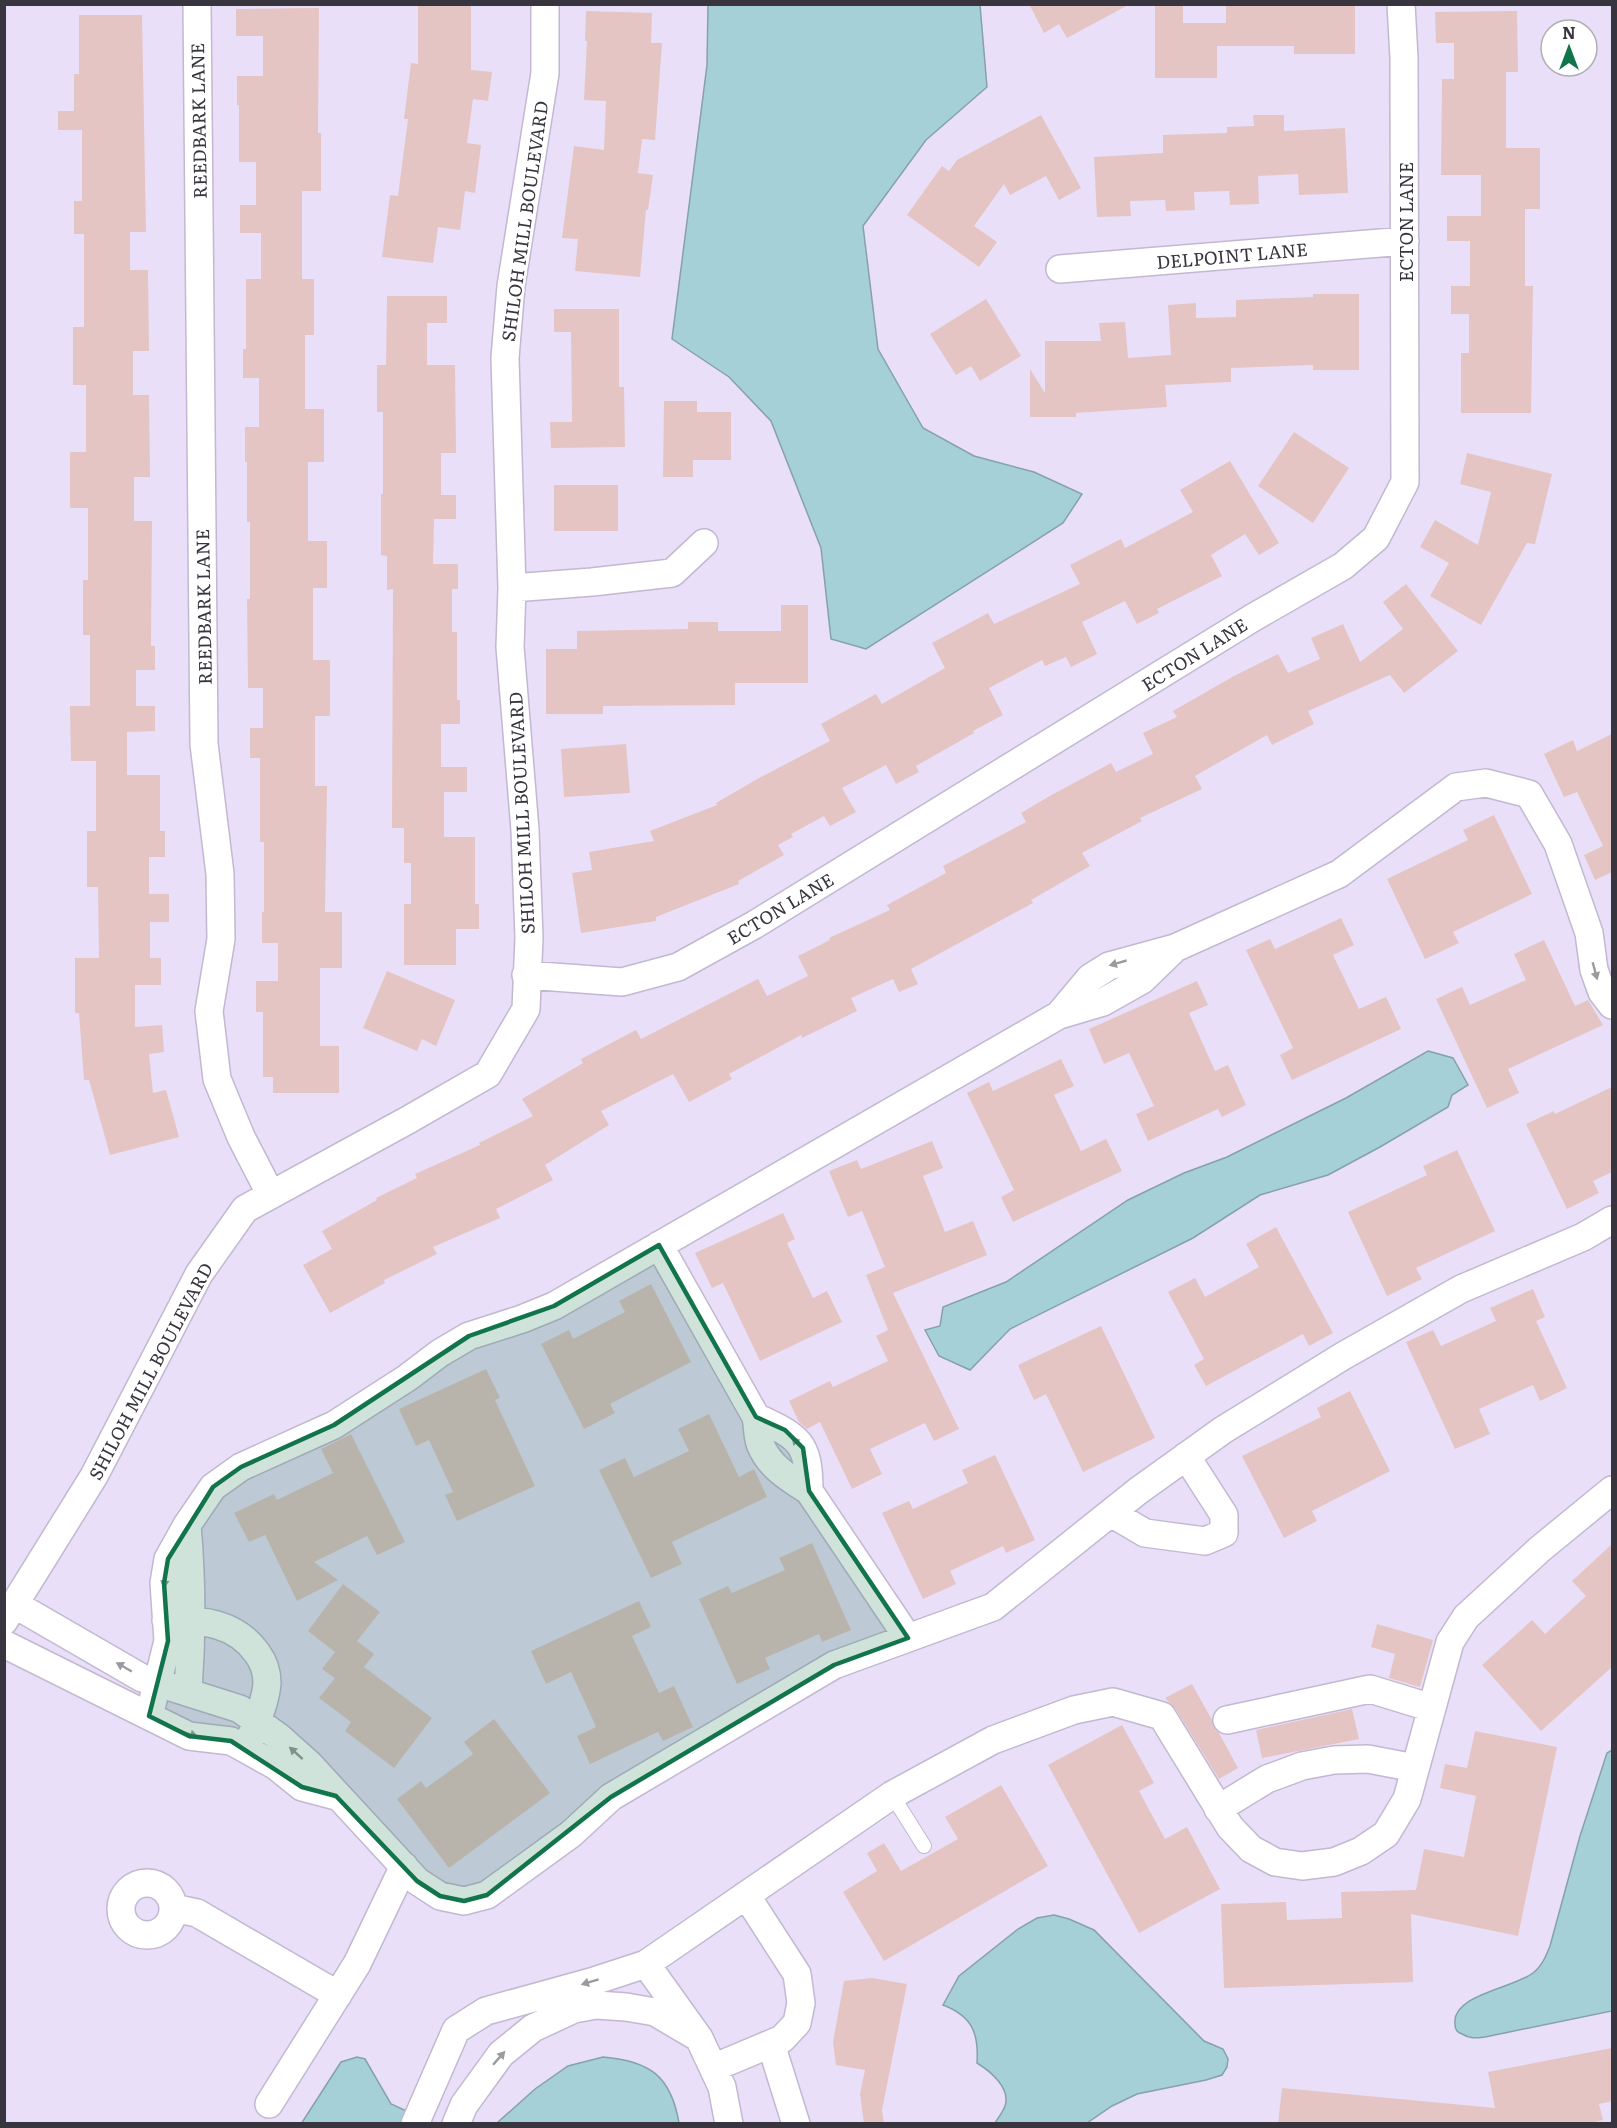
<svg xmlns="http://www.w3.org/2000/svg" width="1617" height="2128" viewBox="0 0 1617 2128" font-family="Literata,serif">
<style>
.water{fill:#a6d0d7;stroke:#85a2a9;stroke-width:1.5}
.building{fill:#e4c5c3}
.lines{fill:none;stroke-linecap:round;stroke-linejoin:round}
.lane-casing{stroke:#c3b8d1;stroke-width:16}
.street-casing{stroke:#c3b8d1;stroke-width:30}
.lane{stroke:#fff;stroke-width:14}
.street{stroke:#fff;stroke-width:27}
.oneway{fill:#9c9a9f}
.marked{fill:#11744b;fill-opacity:0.2;stroke:#11744b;stroke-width:4.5;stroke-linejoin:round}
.labels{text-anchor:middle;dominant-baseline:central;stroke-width:5;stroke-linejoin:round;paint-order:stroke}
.street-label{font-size:18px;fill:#39353f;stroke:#fff}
</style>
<rect width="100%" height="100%" fill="#eadff9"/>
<path class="water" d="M 708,5 L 980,5 L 987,87 L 926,140 L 863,226 L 878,349 L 923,428 L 974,456 L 1034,472 L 1082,494 L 1063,523 L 866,649 L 831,639 L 821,548 L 771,421 L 729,377 L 672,339 L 707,65 Z
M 1428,1051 L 1453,1058 L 1468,1085 L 1452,1095 L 1448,1107 L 1380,1147 L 1328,1175 L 1260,1195 L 1193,1238 L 1010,1329 L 970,1370 L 939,1356 L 925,1330 L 940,1326 L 943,1307 L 1006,1282 L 1128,1200 L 1184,1173 L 1227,1157 L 1346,1098 Z
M 1612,1750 L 1612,2011 L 1485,2037 C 1476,2038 1470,2039 1462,2034 C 1457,2032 1455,2030 1455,2024 C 1451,1995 1514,1988 1533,1973 C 1542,1966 1546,1956 1550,1946 L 1580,1836 L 1607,1753 Z
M 1054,1915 L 1069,1919 L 1094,1930 L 1204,2041 L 1223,2049 L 1228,2059 L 1227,2067 L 1222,2075 L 1206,2080 L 1137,2094 L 1112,2106 L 1087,2123 L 995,2123 C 998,2118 1003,2112 1005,2106 C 1011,2088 990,2071 977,2063 C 979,2033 972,2016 943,2005 L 959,1976 L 1018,1929 L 1037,1918 Z
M 357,2057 L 365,2059 L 391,2104 L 433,2123 L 301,2124 L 341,2062 Z
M 603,2057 C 650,2061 671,2076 679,2123 L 497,2123 L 535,2089 L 568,2066 Z"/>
<path class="building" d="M 418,4 L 471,4 L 471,70 L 492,72 L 488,101 L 473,99 L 467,143 L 481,145 L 475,193 L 465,191 L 460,230 L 438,227 L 433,263 L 382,257 L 390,195 L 398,196 L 408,119 L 404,119 L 411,63 L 418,64 Z
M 1029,4 L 1130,4 L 1067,38 L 1059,24 L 1044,33 Z
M 1155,4 L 1183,4 L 1183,23 L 1226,23 L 1226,4 L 1355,4 L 1355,54 L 1294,54 L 1294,46 L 1217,46 L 1217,78 L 1155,78 Z
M 319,8 L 318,133 L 321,133 L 321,191 L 302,191 L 302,279 L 314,279 L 314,335 L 305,335 L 305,409 L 324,409 L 324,462 L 308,462 L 308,541 L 327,541 L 327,588 L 313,588 L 313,660 L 330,660 L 330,716 L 315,716 L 315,786 L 327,786 L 325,912 L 342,912 L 342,968 L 320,968 L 320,1046 L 339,1046 L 339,1093 L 273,1093 L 273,1077 L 263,1077 L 263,1012 L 256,1012 L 256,981 L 278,981 L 278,943 L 262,943 L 262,912 L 264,912 L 264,842 L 260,842 L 260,758 L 250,758 L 250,728 L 263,728 L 263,688 L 248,688 L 247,599 L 250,599 L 250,522 L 247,522 L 247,462 L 245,462 L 245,427 L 259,427 L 259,378 L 243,378 L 243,349 L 246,349 L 246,279 L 261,279 L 261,233 L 240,233 L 240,205 L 256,205 L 256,162 L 239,162 L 239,105 L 237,105 L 237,76 L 263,76 L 263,36 L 236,36 L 236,9 Z
M 586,11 L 652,13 L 651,43 L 662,43 L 655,140 L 642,139 L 638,173 L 653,175 L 648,210 L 646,210 L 640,277 L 575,271 L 578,239 L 562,238 L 574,146 L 604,150 L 606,101 L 584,100 L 587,41 L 585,41 Z
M 1517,11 L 1518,72 L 1506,72 L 1506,148 L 1540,148 L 1540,209 L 1525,209 L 1525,286 L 1533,286 L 1531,413 L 1461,413 L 1461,353 L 1469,353 L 1469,314 L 1451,314 L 1451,286 L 1470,286 L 1470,241 L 1447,241 L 1447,216 L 1481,216 L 1481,175 L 1441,175 L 1442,79 L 1454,79 L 1454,43 L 1436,43 L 1435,12 Z
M 79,15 L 142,15 L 146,232 L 130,232 L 130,270 L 148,270 L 149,351 L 133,351 L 133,395 L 149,395 L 150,477 L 134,477 L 134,521 L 152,521 L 151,646 L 155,646 L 155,670 L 136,670 L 136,706 L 155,706 L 155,731 L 127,732 L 127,775 L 160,775 L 160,831 L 165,831 L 165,857 L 149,857 L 149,894 L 169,894 L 169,922 L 150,922 L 150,958 L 161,958 L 161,985 L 135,985 L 135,1027 L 162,1025 L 164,1052 L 149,1054 L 153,1093 L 166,1090 L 179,1137 L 110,1155 L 89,1080 L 84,1080 L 79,1013 L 75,1013 L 75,958 L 99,958 L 98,887 L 87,887 L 87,831 L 96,831 L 96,761 L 71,761 L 70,706 L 90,706 L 90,635 L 83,635 L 83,580 L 88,580 L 88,508 L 70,508 L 70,452 L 86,452 L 86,385 L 73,385 L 73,327 L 84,327 L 84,234 L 74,234 L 74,201 L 82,201 L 82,130 L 58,130 L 58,111 L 74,111 L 74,74 L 79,74 Z
M 1041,115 L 1081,188 L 1059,200 L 1046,176 L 1010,195 L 1004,184 L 974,226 L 997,242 L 979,267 L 907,215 L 942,166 L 949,171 L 957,160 Z
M 1253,115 L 1284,115 L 1284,131 L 1345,128 L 1348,193 L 1299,195 L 1298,174 L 1258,176 L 1259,204 L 1230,205 L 1229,191 L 1194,192 L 1195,210 L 1166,211 L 1165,200 L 1130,201 L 1131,216 L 1097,217 L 1094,157 L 1163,153 L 1163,135 L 1227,133 L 1227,127 L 1254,126 Z
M 1313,294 L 1359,294 L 1359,370 L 1313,370 L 1313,365 L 1231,368 L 1231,382 L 1165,385 L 1167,407 L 1076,413 L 1076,417 L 1030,417 L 1030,369 L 1045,393 L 1045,341 L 1101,341 L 1099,323 L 1125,322 L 1128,358 L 1171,355 L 1168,305 L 1196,303 L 1196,318 L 1236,317 L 1236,300 L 1313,297 Z
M 387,296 L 447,296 L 447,323 L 427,323 L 427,365 L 455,365 L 456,453 L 441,453 L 441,495 L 456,495 L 456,519 L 434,519 L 433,564 L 458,564 L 458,589 L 452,589 L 452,632 L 457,632 L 457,700 L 460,700 L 460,724 L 441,724 L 441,767 L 467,767 L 467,792 L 444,792 L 444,837 L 475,837 L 475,904 L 479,904 L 479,929 L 456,929 L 456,965 L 404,965 L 404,904 L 411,904 L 411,863 L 404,863 L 404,828 L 392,828 L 393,589 L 387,590 L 387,556 L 381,555 L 381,494 L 383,494 L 383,412 L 377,412 L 377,365 L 386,365 Z
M 986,299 L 1021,356 L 980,381 L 971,366 L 956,375 L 930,334 Z
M 554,309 L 619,309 L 619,387 L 624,387 L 625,447 L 551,448 L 550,422 L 572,422 L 571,332 L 554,332 Z
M 664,401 L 697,401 L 697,412 L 731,412 L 731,460 L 693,460 L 693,477 L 663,477 Z
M 1294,432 L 1349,468 L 1313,523 L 1258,486 Z
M 1467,453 L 1552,474 L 1535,544 L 1527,543 L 1481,625 L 1430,596 L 1449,563 L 1420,547 L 1435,520 L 1478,545 L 1491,492 L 1460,484 Z
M 1230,461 L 1279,543 L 1259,555 L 1245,534 L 1211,555 L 1222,576 L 1157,609 L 1159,613 L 1137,624 L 1125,601 L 1082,622 L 1097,654 L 1071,667 L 1066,657 L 1045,666 L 1042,660 L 989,688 L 1003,715 L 973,731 L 974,733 L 916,766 L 919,772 L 896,784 L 886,765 L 842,788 L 856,812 L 830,826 L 824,816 L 791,834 L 793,837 L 778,845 L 784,855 L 738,881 L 739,884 L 656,917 L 656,921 L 581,933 L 572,873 L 592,870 L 589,852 L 654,841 L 650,831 L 717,805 L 716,803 L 759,778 L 830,741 L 821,724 L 876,694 L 882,704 L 945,668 L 932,643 L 988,613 L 994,624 L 1080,584 L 1070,565 L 1121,539 L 1125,548 L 1193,512 L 1180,490 Z
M 554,485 L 618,485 L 618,531 L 554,531 Z
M 1406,584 L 1458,651 L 1404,693 L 1390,675 L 1308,711 L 1314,724 L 1272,745 L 1267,735 L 1195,776 L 1202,789 L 1140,818 L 1142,821 L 1082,853 L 1090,866 L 1031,900 L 1033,903 L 911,969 L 918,984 L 899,992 L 893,979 L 851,998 L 857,1011 L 802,1038 L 801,1035 L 729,1074 L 732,1079 L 689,1102 L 673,1074 L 601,1111 L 609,1125 L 545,1165 L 553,1180 L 496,1209 L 500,1218 L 433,1247 L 437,1254 L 384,1280 L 385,1283 L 330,1313 L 303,1265 L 332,1249 L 322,1231 L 377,1200 L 376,1198 L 417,1178 L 415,1174 L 480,1145 L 479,1143 L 533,1116 L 522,1099 L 583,1063 L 581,1059 L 636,1030 L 641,1039 L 758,979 L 767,996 L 808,976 L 798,956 L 830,940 L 829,938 L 890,910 L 887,905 L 946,873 L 943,866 L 1026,822 L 1021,813 L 1048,797 L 1111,763 L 1116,772 L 1153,754 L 1143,733 L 1177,717 L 1173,711 L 1234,676 L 1278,654 L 1288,673 L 1320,659 L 1311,638 L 1343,624 L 1360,662 L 1403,629 L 1383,602 Z
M 781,605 L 808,605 L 808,683 L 735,683 L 735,705 L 603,706 L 603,714 L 546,714 L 546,649 L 577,649 L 577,631 L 688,629 L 688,622 L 718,622 L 718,631 L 781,631 Z
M 1612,734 L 1612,872 L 1595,880 L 1584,855 L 1603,846 L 1577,792 L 1564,797 L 1544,754 L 1573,740 L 1577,751 Z
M 626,744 L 630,793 L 564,797 L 561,749 Z
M 1494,815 L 1532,894 L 1453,932 L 1459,943 L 1425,959 L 1387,879 L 1468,840 L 1463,830 Z
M 1341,918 L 1354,945 L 1333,955 L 1359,1009 L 1386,997 L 1401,1029 L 1292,1080 L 1280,1055 L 1293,1048 L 1246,950 L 1270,939 L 1275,949 Z
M 1544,940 L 1575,1006 L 1588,1000 L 1603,1025 L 1508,1069 L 1519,1093 L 1487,1108 L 1436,999 L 1462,987 L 1470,1005 L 1526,980 L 1514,954 Z
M 387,971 L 455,1000 L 436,1046 L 422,1039 L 417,1051 L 363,1028 Z
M 1197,981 L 1208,1005 L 1189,1013 L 1215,1071 L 1228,1065 L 1246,1105 L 1222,1117 L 1218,1109 L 1148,1141 L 1136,1114 L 1154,1106 L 1129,1053 L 1104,1064 L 1089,1029 Z
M 1061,1059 L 1074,1086 L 1054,1095 L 1081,1151 L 1106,1139 L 1122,1171 L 1013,1222 L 1001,1197 L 1014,1190 L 967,1093 L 989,1082 L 993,1091 Z
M 1612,1087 L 1612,1172 L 1593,1181 L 1599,1193 L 1567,1209 L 1526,1124 L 1554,1111 L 1555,1114 Z
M 932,1141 L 943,1168 L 923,1176 L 945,1232 L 973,1221 L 987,1255 L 893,1293 L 959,1429 L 934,1441 L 925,1423 L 870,1449 L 882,1474 L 852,1489 L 820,1422 L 807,1429 L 799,1422 L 789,1401 L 830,1381 L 833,1387 L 888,1361 L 876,1336 L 888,1330 L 866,1275 L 885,1267 L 862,1211 L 848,1217 L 829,1171 L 857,1160 L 861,1169 Z
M 1457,1150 L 1495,1231 L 1416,1268 L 1422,1279 L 1387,1296 L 1348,1212 L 1427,1175 L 1423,1166 Z
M 783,1213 L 795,1239 L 787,1243 L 813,1298 L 827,1291 L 842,1322 L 760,1361 L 723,1283 L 712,1288 L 695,1253 Z
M 1276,1227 L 1333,1333 L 1309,1346 L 1303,1334 L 1206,1386 L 1194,1365 L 1204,1359 L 1168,1292 L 1195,1278 L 1205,1297 L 1259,1267 L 1246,1244 Z
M 651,1284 L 691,1362 L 610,1404 L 615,1413 L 584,1429 L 541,1344 L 569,1330 L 573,1339 L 625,1312 L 619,1301 Z
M 1533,1289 L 1545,1317 L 1536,1321 L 1567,1388 L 1540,1401 L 1533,1385 L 1479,1409 L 1490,1434 L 1455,1449 L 1406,1342 L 1433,1330 L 1441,1346 L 1496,1321 L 1490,1308 Z
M 1101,1326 L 1155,1438 L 1083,1472 L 1046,1394 L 1034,1400 L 1018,1365 Z
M 486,1369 L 500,1398 L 495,1400 L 535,1486 L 457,1521 L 445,1495 L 453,1492 L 429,1440 L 416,1446 L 399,1409 Z
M 1350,1391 L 1390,1471 L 1312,1511 L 1317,1521 L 1284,1538 L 1242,1456 L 1321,1417 L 1317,1408 Z
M 709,1414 L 739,1477 L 754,1469 L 767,1497 L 672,1542 L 682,1564 L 651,1578 L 599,1470 L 625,1458 L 634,1477 L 689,1451 L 678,1429 Z
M 351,1434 L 405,1542 L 377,1555 L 367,1536 L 314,1562 L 338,1580 L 297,1601 L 265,1535 L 249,1542 L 234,1513 L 274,1494 L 277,1500 L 333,1473 L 321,1449 Z
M 995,1455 L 1035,1540 L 1006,1553 L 1003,1546 L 950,1571 L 956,1584 L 923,1599 L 882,1513 L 909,1501 L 913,1509 L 968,1483 L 962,1470 Z
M 812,1543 L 851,1630 L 822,1642 L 819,1634 L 765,1658 L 770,1669 L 737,1684 L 699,1599 L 728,1586 L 732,1593 L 785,1570 L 779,1558 Z
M 1612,1544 L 1612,1667 L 1541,1731 L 1482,1665 L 1532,1620 L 1545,1634 L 1586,1596 L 1572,1581 Z
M 343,1584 L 380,1612 L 357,1641 L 374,1654 L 364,1667 L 432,1718 L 394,1768 L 345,1731 L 351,1722 L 319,1698 L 335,1678 L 322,1669 L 335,1652 L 308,1631 Z
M 639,1601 L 651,1627 L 632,1636 L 659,1693 L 674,1686 L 693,1727 L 663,1741 L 658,1732 L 590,1764 L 577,1736 L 596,1727 L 571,1672 L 546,1684 L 531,1651 Z
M 1377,1624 L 1433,1640 L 1420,1687 L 1389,1678 L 1395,1654 L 1371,1647 Z
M 1192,1684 L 1212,1720 L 1215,1730 L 1219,1733 L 1238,1768 L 1219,1779 L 1175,1708 L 1165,1698 Z
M 1352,1709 L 1359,1739 L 1262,1758 L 1256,1730 Z
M 494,1719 L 550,1793 L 449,1868 L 397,1799 L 421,1781 L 426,1788 L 473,1754 L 464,1742 Z
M 1122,1725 L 1154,1783 L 1139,1791 L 1165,1839 L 1187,1827 L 1220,1889 L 1139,1933 L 1048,1765 Z
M 1475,1731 L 1557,1747 L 1518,1936 L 1411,1914 L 1413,1982 L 1224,1988 L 1221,1904 L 1286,1902 L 1287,1920 L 1342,1918 L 1341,1892 L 1416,1890 L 1424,1849 L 1464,1857 L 1476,1796 L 1440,1788 L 1445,1764 L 1467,1768 Z
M 1001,1785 L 1048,1866 L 884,1961 L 843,1892 L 877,1871 L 867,1853 L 884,1843 L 901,1871 L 958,1839 L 945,1817 Z
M 872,1978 L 907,1984 L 882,2110 L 884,2124 L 864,2124 L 860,2094 L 865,2070 L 836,2065 L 833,2042 L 844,1981 Z
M 1612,2048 L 1612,2101 L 1599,2104 L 1603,2120 L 1586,2124 L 1278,2124 L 1282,2088 L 1495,2108 L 1488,2072 Z"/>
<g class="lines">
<g class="lane-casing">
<path id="lane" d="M 892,1795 L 924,1846"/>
</g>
<g class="street-casing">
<path id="street" d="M 197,4 L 204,744 L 220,874 L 221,939 L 209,1011 L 217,1079 L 241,1137 L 271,1195
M 1060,269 L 1405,241
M 512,588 L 592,582 L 672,573 L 704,543
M 526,975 L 622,982 L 678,967 L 754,925 L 1254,617 L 1343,566 L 1376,538 L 1405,482 L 1404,58 L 1401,4
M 1059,1015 L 1090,978 L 1109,966 L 1175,948 L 1339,874 L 1456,787 L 1486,783 L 1529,794 L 1558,844 L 1589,933 L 1594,970 L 1602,992 L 1612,1005
M 659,1245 L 756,1417 C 758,1426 757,1438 761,1446 C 770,1467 790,1479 809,1491 L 908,1638
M 756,1417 C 799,1437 809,1442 809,1491
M 1111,1513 L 1145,1533 L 1205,1541 L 1224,1533 L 1224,1515 L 1186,1456
M 187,1525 C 192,1581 192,1636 188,1691
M 14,1604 L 142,1678 L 240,1709 L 280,1738 L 309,1764 L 417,1881 L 440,1896 L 464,1901 L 487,1895 L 571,1834 L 611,1797 L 834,1665 L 993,1607 L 1138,1491 L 1223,1430 L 1343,1356 L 1461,1289 L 1583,1237 L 1612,1220
M 166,1620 C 201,1619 236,1623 257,1653 C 263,1661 267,1672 267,1683 C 266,1699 257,1722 251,1736
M 4,1621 L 94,1476 L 199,1274 L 245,1209 L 408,1120 L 488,1074 L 526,1009 L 529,938 L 525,830 L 510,647 L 512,588 L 505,358 L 511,286 L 545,73 L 545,4
M 4,1644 L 189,1736 L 231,1741 L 276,1766 L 302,1787 L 336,1796
M 149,1716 L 168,1641 L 164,1583 L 168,1559 L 187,1525 L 213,1487 L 241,1467 L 334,1425 L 407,1378 L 440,1353 L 469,1336 L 522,1319 L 554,1306 L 1059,1015 L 1103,1002 L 1142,980 L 1175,948
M 1227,1720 L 1370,1689 L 1432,1708
M 1218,1809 L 1267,1779 L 1302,1766 L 1334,1760 L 1368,1759 L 1415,1768
M121 1909a26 26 0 1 1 52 0a26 26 0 1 1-52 0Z
M 173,1908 L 197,1913 L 338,1995
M 646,1964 L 699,2038 L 722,2087 L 729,2124
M 771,2044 L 796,2124
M 713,2068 L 782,2039 L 797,2023 L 801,2003 L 797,1974 L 746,1895
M 269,2104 L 357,1964 L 404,1866
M 415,2124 L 456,2030 L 486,2011 L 591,1982 L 646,1964 L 892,1795 L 993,1740 L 1074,1710 L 1113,1702 L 1162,1716 L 1230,1827 L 1251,1849 L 1275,1862 L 1302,1866 L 1334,1862 L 1361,1851 L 1386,1834 L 1407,1799 L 1450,1642 L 1466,1617 L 1540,1549 L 1612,1490
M 456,2124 L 464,2105 L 501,2054 L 533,2028 L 574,2009 L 596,2005 L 626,2007 L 655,2012 L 699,2038"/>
</g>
<use href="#lane" class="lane"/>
<use href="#street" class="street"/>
</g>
<defs><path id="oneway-solid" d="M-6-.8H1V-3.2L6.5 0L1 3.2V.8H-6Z" transform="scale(1.5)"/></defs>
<g class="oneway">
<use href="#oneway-solid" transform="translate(1118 963) rotate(164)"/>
<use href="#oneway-solid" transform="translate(1595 971) rotate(75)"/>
<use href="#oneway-solid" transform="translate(798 1444) rotate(-131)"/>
<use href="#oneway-solid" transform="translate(165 1579) rotate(97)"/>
<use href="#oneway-solid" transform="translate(124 1667) rotate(-150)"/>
<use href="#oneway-solid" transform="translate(189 1734) rotate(17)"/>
<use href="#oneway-solid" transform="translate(296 1753) rotate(-138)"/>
<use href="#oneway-solid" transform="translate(590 1982) rotate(163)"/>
<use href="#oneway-solid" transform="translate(499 2058) rotate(-49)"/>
</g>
<path class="marked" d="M 659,1245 L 756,1417 L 785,1430 L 803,1448 L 809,1491 L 908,1638 L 834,1665 L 611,1797 L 487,1895 L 464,1901 L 440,1896 L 417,1881 L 336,1796 L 302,1787 L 231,1741 L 189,1736 L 149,1716 L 168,1641 L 164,1583 L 168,1559 L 213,1487 L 241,1467 L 334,1425 L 469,1336 L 554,1306 Z"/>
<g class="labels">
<g class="street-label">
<text transform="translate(198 121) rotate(-91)">REEDBARK LANE</text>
<text transform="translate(524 221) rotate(-82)">SHILOH MILL BOULEVARD</text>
<text transform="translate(1405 222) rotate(-90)">ECTON LANE</text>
<text transform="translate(1232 255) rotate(-5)">DELPOINT LANE</text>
<text transform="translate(203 607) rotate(-91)">REEDBARK LANE</text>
<text transform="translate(1194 654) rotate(-32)">ECTON LANE</text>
<text transform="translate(521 813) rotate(-93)">SHILOH MILL BOULEVARD</text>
<text transform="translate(780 908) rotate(-31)">ECTON LANE</text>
<text transform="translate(150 1371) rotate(-62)">SHILOH MILL BOULEVARD</text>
</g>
</g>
<rect width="1617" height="2128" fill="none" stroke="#39353f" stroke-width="12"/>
<g transform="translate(1569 48)"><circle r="28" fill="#ffffff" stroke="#b0aeb2" stroke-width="1.5"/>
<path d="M0-4.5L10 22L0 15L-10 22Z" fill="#11744b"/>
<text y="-9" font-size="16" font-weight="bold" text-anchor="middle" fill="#39353f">N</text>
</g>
</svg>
